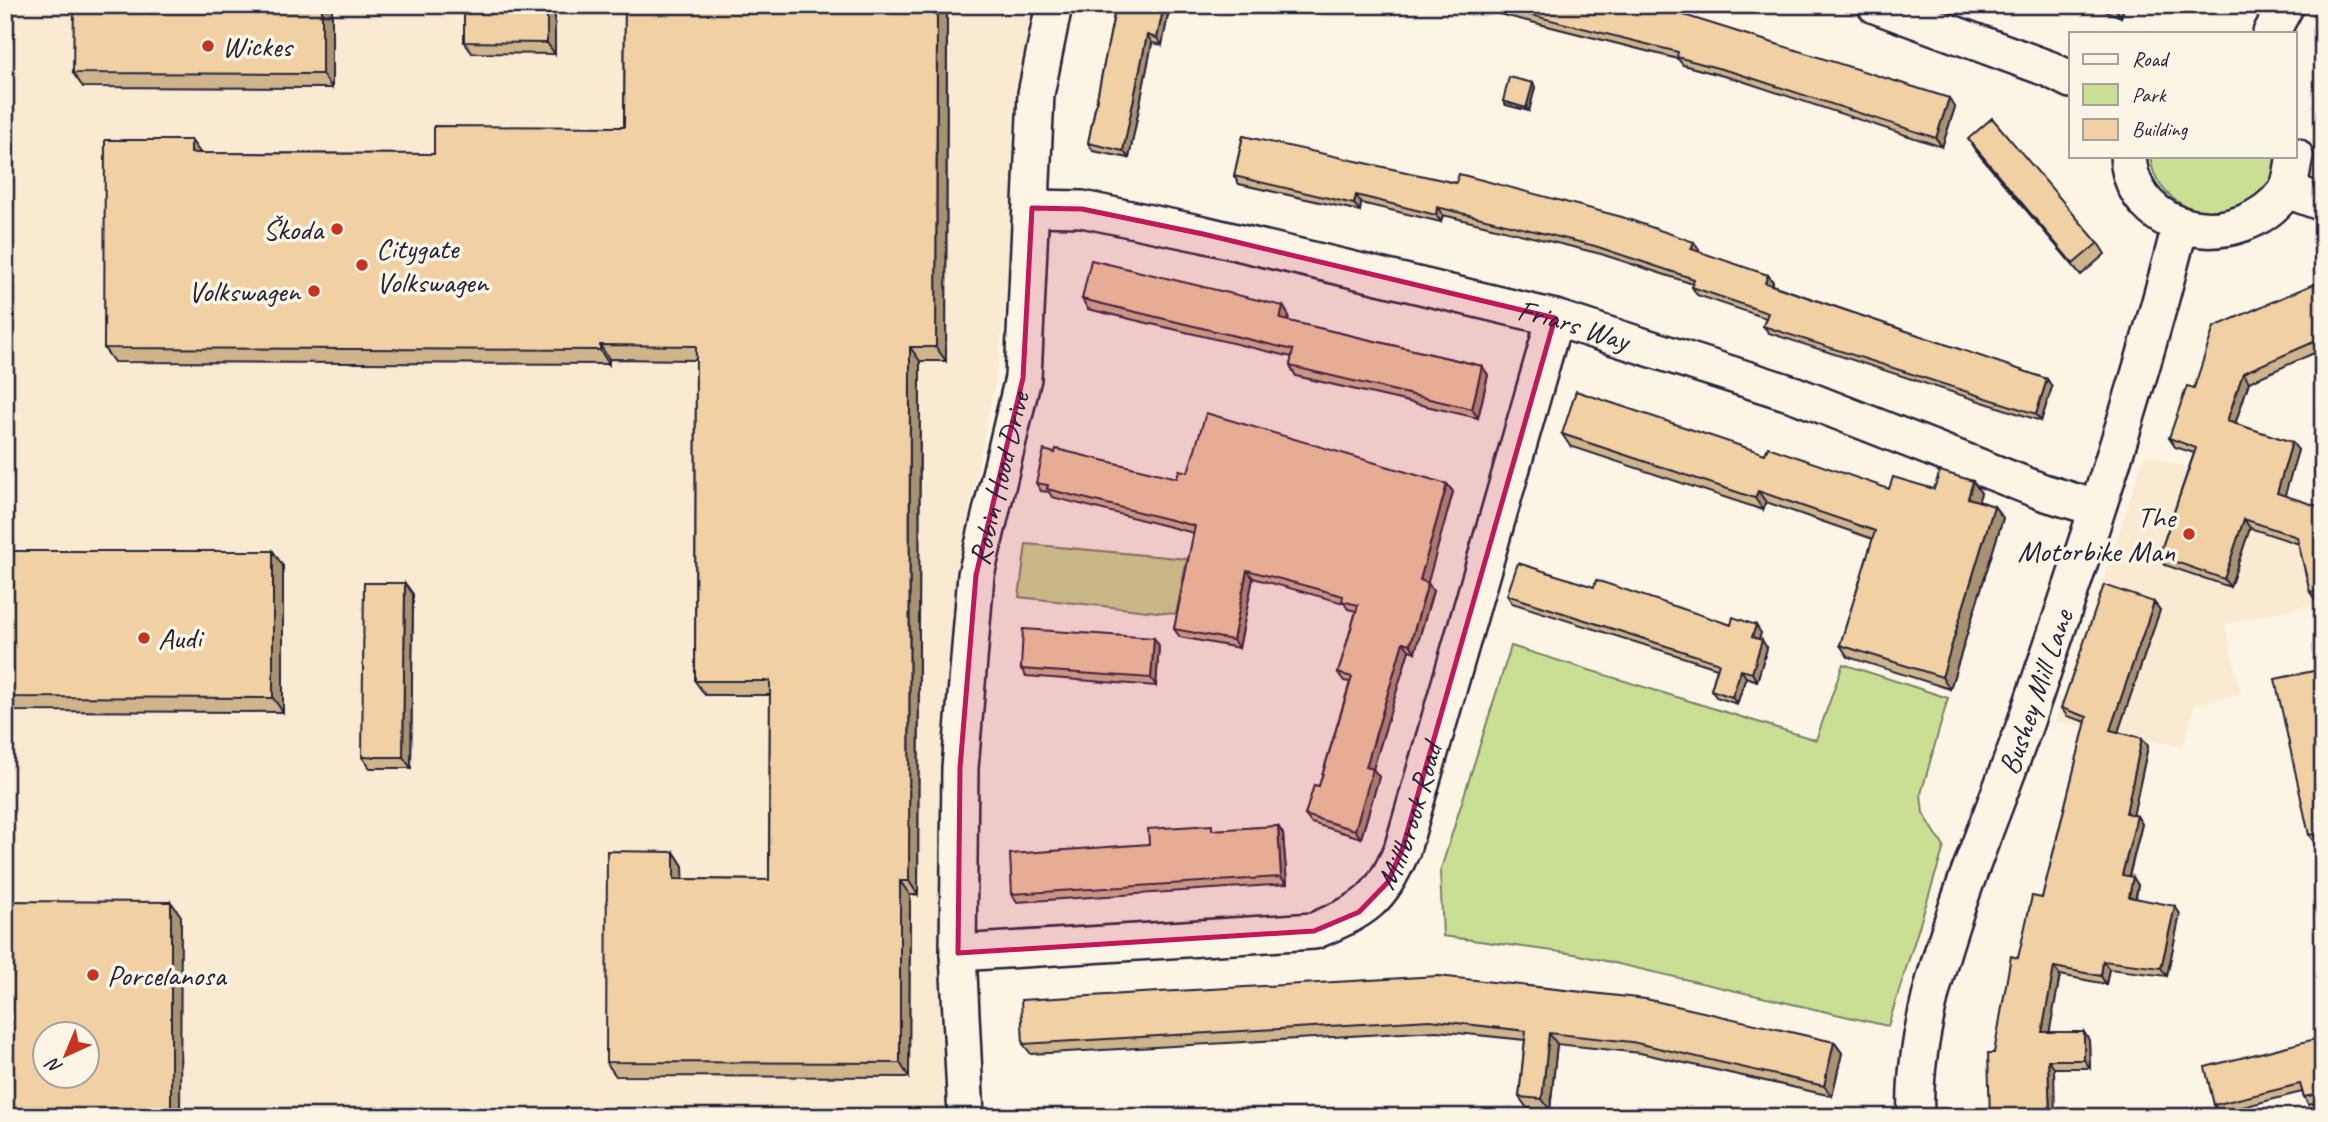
<svg xmlns="http://www.w3.org/2000/svg" width="2328" height="1122" viewBox="0 0 2328 1122" font-family="Caveat,sans-serif">
<style>
.built{fill:#f9ead1;fill-rule:evenodd}
.green{fill:#cbdf94;stroke:#768068;stroke-width:2}
.lines{fill:none;stroke-linecap:round;stroke-linejoin:round}
.minor-casing{stroke:#22223b;stroke-width:40}
.minor{stroke:#fcf5e5;stroke-width:35}
.wall{fill:#cfb48c;stroke:#22223b;stroke-width:2}
.shaded-wall{fill:#a99272;stroke:#22223b;stroke-width:2}
.building{fill:#f1d1a3;stroke:#22223b;stroke-width:2;fill-rule:evenodd}
.marked{fill:#c2185b;fill-opacity:0.2;stroke:#c2185b;stroke-width:5;stroke-linejoin:round}
.poi-dot{fill:#c8321e;stroke:#fcf5e5;stroke-width:2.5}
.labels{text-anchor:middle;dominant-baseline:central;stroke-width:7;stroke-linejoin:round;paint-order:stroke}
.poi-label{font-size:30px;fill:#22223b;stroke:#fcf5e5;text-anchor:start}
.street-label{font-size:30px;fill:#22223b;stroke:#fcf5e5}
</style>
<rect width="100%" height="100%" fill="#fcf5e5"/>
<filter id="ink" filterUnits="userSpaceOnUse"><feTurbulence type="fractalNoise" baseFrequency=".0143" numOctaves="2"/><feDisplacementMap in="SourceGraphic" scale="14" xChannelSelector="R" yChannelSelector="G"/><feConvolveMatrix kernelMatrix="1 2 1 2 8 2 1 2 1" color-interpolation-filters="sRGB"/></filter>
<g filter="url(#ink)">
<path class="built" d="M 5,5 L 1035,5 L 1015,102 L 1012,245 L 998,366 L 963,541 L 944,725 L 943,1092 L 946,1117 L 5,1117 ZM 46,1034 L 88,1034 L 88,1076 L 46,1076 Z
M 2145,454 L 2323,513 L 2323,602 L 2225,624 L 2241,694 L 2195,704 L 2183,747 L 2056,721 Z"/>
<path class="green" d="M 2150,156 L 2279,156 C 2277,164 2276,175 2271,182 C 2239,233 2157,218 2150,156 Z
M 1026,544 L 1187,559 L 1176,614 L 1019,597 Z
M 1511,646 L 1816,740 L 1843,664 L 1948,698 L 1921,794 L 1923,813 L 1944,847 L 1888,1026 L 1575,954 L 1443,936 L 1440,872 Z"/>
<g class="lines">
<g class="minor-casing">
<g id="minor">
<path d="M 1875,5 L 2049,69 L 2071,80"/>
<path d="M 2271,33 L 2286,5"/>
<path d="M 2128,156 C 2133,238 2240,253 2285,192 C 2292,183 2292,167 2295,156"/>
<path d="M 2287,190 L 2323,203"/>
<path id="s1" d="M 1032,208 L 1082,209 L 1203,234 L 1555,318 L 1796,395 L 2043,492 L 2096,508"/>
<path id="s2" d="M 958,953 L 1314,931 C 1366,909 1379,902 1402,850 L 1555,318"/>
<path id="s3" d="M 966,1117 L 958,953 L 960,768 L 976,575 L 1023,378 L 1036,94 L 1054,5"/>
<path id="s4" d="M 1916,1117 C 1910,995 1986,837 2026,721 C 2082,558 2138,393 2180,226"/>
</g>
</g>
<use href="#minor" class="minor"/>
</g>
<path class="wall" d="M 332,5 L 332,88 L 83,87 L 73,73 Z
M 555,5 L 555,54 L 472,53 L 464,42 Z
M 625,5 L 947,5 L 946,361 L 920,361 L 918,895 L 910,895 L 909,1077 L 616,1076 L 606,1062 L 674,852 L 683,866 L 683,879 L 769,880 L 770,695 L 705,695 L 695,681 L 696,360 L 609,359 L 609,364 L 114,362 L 104,348 L 191,140 L 200,153 L 434,154 L 624,127 Z
M 1116,5 L 1170,5 L 1162,45 L 1152,43 L 1129,158 L 1093,151 L 1088,143 Z
M 1464,5 L 1652,5 L 1955,107 L 1942,147 L 1742,81 L 1683,65 L 1678,59 Z
M 2089,5 L 2125,5 L 2121,17 Z
M 2323,44 L 2323,75 L 2317,67 Z
M 1533,83 L 1535,87 L 1529,111 L 1506,105 L 1503,101 Z
M 1243,136 L 1699,249 L 1698,252 L 1768,275 L 1773,282 L 1772,285 L 2047,379 L 2052,387 L 2041,421 L 1769,333 L 1763,326 L 1766,318 L 1697,295 L 1692,287 L 1693,284 L 1601,254 L 1443,215 L 1441,222 L 1361,203 L 1360,211 L 1239,184 L 1234,176 Z
M 1968,139 L 2098,243 L 2105,254 L 2081,275 L 1975,150 Z
M 2323,280 L 2323,349 L 2249,382 L 2235,424 L 2298,450 L 2284,496 L 2323,508 L 2323,599 L 2316,601 L 2310,592 L 2299,544 L 2250,528 L 2230,587 L 2165,565 L 2159,556 L 2194,453 L 2175,447 L 2169,438 L 2194,388 Z
M 1082,299 L 1283,306 L 1289,316 L 1288,321 L 1482,366 L 1488,375 L 1478,418 L 1296,376 L 1290,366 L 1292,357 L 1088,309 Z
M 1562,434 L 1765,454 L 1889,489 L 1934,489 L 1981,493 L 1978,501 L 1994,506 L 2003,518 L 1950,689 L 1848,657 L 1840,645 L 1873,539 L 1766,502 L 1763,510 L 1570,446 Z
M 1055,453 L 1177,478 L 1188,472 L 1447,484 L 1453,492 L 1427,583 L 1433,591 L 1415,652 L 1409,650 L 1373,769 L 1379,777 L 1361,838 L 1311,823 L 1305,815 L 1319,786 L 1350,682 L 1344,681 L 1338,673 L 1356,611 L 1348,609 L 1344,603 L 1253,578 L 1239,648 L 1180,637 L 1174,629 L 1194,533 L 1052,497 L 1049,492 L 1041,491 L 1036,483 Z
M 5,551 L 283,566 L 283,712 L 5,711 Z
M 1594,587 L 1761,633 L 1759,639 L 1767,648 L 1757,681 L 1746,677 L 1737,704 L 1716,697 L 1711,690 L 1717,668 L 1512,603 L 1507,595 Z
M 413,594 L 411,768 L 370,768 L 362,757 Z
M 2160,610 L 2118,732 L 2148,746 L 2133,815 L 2137,816 L 2142,824 L 2129,877 L 2138,885 L 2136,898 L 2180,914 L 2167,976 L 2109,969 L 2106,984 L 2060,975 L 2049,1032 L 2089,1040 L 2090,1068 L 2054,1068 L 1994,1053 L 2018,958 L 2042,898 L 2086,722 L 2067,716 L 2061,708 Z
M 1154,638 L 1159,646 L 1156,686 L 1026,676 L 1021,669 Z
M 2323,669 L 2323,841 L 2314,842 L 2309,835 Z
M 1278,826 L 1283,834 L 1287,884 L 1017,902 L 1012,894 L 1149,844 L 1215,830 Z
M 1438,976 L 1834,1042 L 1842,1053 L 1832,1096 L 1640,1053 L 1557,1044 L 1550,1110 L 1527,1108 L 1519,1097 L 1525,1040 L 1437,1031 L 1031,1054 L 1023,1044 Z
M 2323,1037 L 2323,1101 L 2309,1105 L 2304,1097 L 2302,1092 L 2219,1113 L 2214,1105 Z"/>
<path class="shaded-wall" d="M 322,5 L 332,5 L 332,88 L 322,74 Z
M 547,5 L 555,5 L 555,54 L 547,43 Z
M 937,5 L 947,5 L 946,361 L 936,347 Z
M 1164,5 L 1170,5 L 1162,45 L 1157,38 Z
M 2117,5 L 2125,5 L 2121,17 L 2116,10 Z
M 1147,35 L 1152,43 L 1129,158 L 1123,151 Z
M 1533,83 L 1535,87 L 1529,111 L 1526,108 Z
M 1949,98 L 1955,107 L 1942,147 L 1936,138 Z
M 191,140 L 201,154 L 191,153 Z
M 1356,195 L 1361,203 L 1360,211 L 1354,204 Z
M 1437,207 L 1443,215 L 1441,222 L 1436,215 Z
M 1694,242 L 1699,249 L 1697,257 L 1691,249 Z
M 1768,275 L 1773,282 L 1770,290 L 1765,283 Z
M 1283,306 L 1289,316 L 1286,328 L 1280,319 Z
M 600,345 L 609,359 L 609,364 L 600,350 Z
M 910,347 L 920,361 L 918,895 L 909,881 Z
M 1482,366 L 1488,375 L 1478,418 L 1472,409 Z
M 2243,373 L 2249,382 L 2233,430 L 2227,421 Z
M 2047,379 L 2052,387 L 2041,421 L 2036,414 Z
M 2292,442 L 2298,450 L 2283,502 L 2277,493 Z
M 1973,481 L 1981,493 L 1976,510 L 1968,498 Z
M 1447,484 L 1453,492 L 1426,589 L 1420,580 Z
M 1758,491 L 1766,502 L 1763,510 L 1755,498 Z
M 1994,506 L 2003,518 L 1950,689 L 1942,677 Z
M 2244,519 L 2250,528 L 2230,587 L 2224,579 Z
M 273,551 L 283,566 L 283,712 L 273,698 Z
M 1247,570 L 1253,578 L 1239,648 L 1233,640 Z
M 405,583 L 413,594 L 411,768 L 403,757 Z
M 1428,583 L 1433,591 L 1415,652 L 1410,644 Z
M 2154,602 L 2160,610 L 2116,738 L 2110,730 Z
M 1756,625 L 1761,633 L 1757,644 L 1752,637 Z
M 1154,638 L 1159,646 L 1156,686 L 1151,678 Z
M 1762,640 L 1767,648 L 1757,681 L 1752,673 Z
M 1403,642 L 1409,650 L 1373,769 L 1379,777 L 1361,838 L 1355,830 L 1366,767 Z
M 1741,670 L 1746,677 L 1737,704 L 1732,697 Z
M 2142,738 L 2148,746 L 2132,821 L 2126,813 Z
M 2137,816 L 2142,824 L 2127,883 L 2122,875 Z
M 1278,826 L 1283,834 L 1287,884 L 1281,877 Z
M 674,852 L 683,866 L 684,893 L 674,879 Z
M 2133,877 L 2138,885 L 2134,905 L 2129,897 Z
M 900,881 L 910,895 L 909,1077 L 900,1063 Z
M 171,902 L 181,916 L 180,1117 L 171,1117 Z
M 2175,906 L 2180,914 L 2167,976 L 2161,968 Z
M 2103,961 L 2109,969 L 2106,984 L 2101,976 Z
M 2054,967 L 2060,975 L 2048,1040 L 2042,1032 Z
M 2084,1032 L 2089,1040 L 2090,1068 L 2084,1060 Z
M 1549,1033 L 1557,1044 L 1550,1110 L 1542,1099 Z
M 1834,1042 L 1842,1053 L 1832,1096 L 1824,1086 Z
M 2048,1060 L 2054,1068 L 2055,1117 L 2050,1117 Z"/>
<path class="building" d="M 74,5 L 322,5 L 322,74 L 73,73 Z
M 464,5 L 547,5 L 547,43 L 464,42 Z
M 625,5 L 937,5 L 936,347 L 910,347 L 909,881 L 900,881 L 900,1063 L 606,1062 L 607,851 L 674,852 L 674,879 L 769,880 L 770,681 L 695,681 L 696,346 L 600,345 L 600,350 L 104,348 L 105,140 L 191,140 L 191,153 L 434,154 L 434,126 L 624,127 Z
M 1116,5 L 1164,5 L 1157,38 L 1147,35 L 1123,151 L 1088,143 Z
M 1491,5 L 1652,5 L 1949,98 L 1936,138 L 1736,73 L 1677,57 L 1678,52 Z
M 2104,5 L 2117,5 L 2116,10 Z
M 2322,44 L 2323,44 L 2323,68 L 2317,67 Z
M 1509,77 L 1533,83 L 1526,108 L 1503,101 Z
M 1992,118 L 2098,243 L 2073,264 L 1968,139 Z
M 1243,136 L 1456,183 L 1459,174 L 1622,217 L 1694,242 L 1691,249 L 1768,275 L 1765,283 L 2047,379 L 2036,414 L 1763,326 L 1768,313 L 1692,287 L 1694,279 L 1595,246 L 1437,207 L 1436,215 L 1356,195 L 1354,204 L 1234,176 Z
M 1091,260 L 1283,306 L 1280,319 L 1482,366 L 1472,409 L 1290,366 L 1293,350 L 1082,299 Z
M 2323,280 L 2323,338 L 2243,373 L 2227,421 L 2292,442 L 2277,493 L 2323,508 L 2323,590 L 2310,592 L 2297,537 L 2244,519 L 2224,579 L 2159,556 L 2196,448 L 2169,438 L 2187,386 L 2194,388 L 2214,327 Z
M 1576,391 L 1765,454 L 1768,447 L 1889,489 L 1893,477 L 1934,489 L 1940,471 L 1973,481 L 1968,498 L 1994,506 L 1942,677 L 1840,645 L 1875,531 L 1758,491 L 1755,498 L 1562,434 Z
M 1206,413 L 1447,484 L 1420,580 L 1428,583 L 1410,644 L 1403,642 L 1366,767 L 1373,769 L 1355,830 L 1305,815 L 1314,785 L 1319,786 L 1352,677 L 1338,673 L 1358,605 L 1342,601 L 1343,596 L 1247,570 L 1233,640 L 1174,629 L 1195,526 L 1047,489 L 1048,485 L 1036,483 L 1044,450 L 1055,453 L 1056,449 L 1177,478 L 1179,470 L 1188,472 Z
M 5,551 L 273,551 L 273,698 L 5,697 Z
M 1518,563 L 1594,587 L 1596,580 L 1731,625 L 1733,617 L 1756,625 L 1752,637 L 1762,640 L 1752,673 L 1741,670 L 1732,697 L 1711,690 L 1719,663 L 1507,595 Z
M 364,583 L 405,583 L 403,757 L 362,757 Z
M 2104,585 L 2154,602 L 2110,730 L 2142,738 L 2126,813 L 2137,816 L 2122,875 L 2133,877 L 2129,897 L 2175,906 L 2161,968 L 2103,961 L 2101,976 L 2054,967 L 2042,1032 L 2084,1032 L 2084,1060 L 2048,1060 L 2050,1117 L 1990,1117 L 1988,1053 L 1994,1053 L 2011,956 L 2018,958 L 2032,896 L 2042,898 L 2087,717 L 2061,708 Z
M 1023,629 L 1154,638 L 1151,678 L 1021,669 Z
M 2323,669 L 2323,832 L 2309,835 L 2275,679 Z
M 1212,825 L 1212,830 L 1278,826 L 1281,877 L 1012,894 L 1010,854 L 1149,844 L 1148,829 Z
M 5,901 L 171,902 L 171,1117 L 5,1117 ZM 46,1034 L 88,1034 L 88,1076 L 46,1076 Z
M 1438,976 L 1646,999 L 1834,1042 L 1824,1086 L 1632,1042 L 1549,1033 L 1542,1099 L 1519,1097 L 1526,1031 L 1430,1020 L 1023,1044 L 1021,1000 Z
M 2323,1037 L 2323,1093 L 2304,1097 L 2300,1084 L 2214,1105 L 2205,1067 Z"/>
</g>
<path class="marked" d="M 1032,208 L 1082,209 L 1203,234 L 1555,318 L 1402,850 L 1388,882 L 1359,912 L 1314,931 L 958,953 L 960,768 L 976,575 L 1023,378 Z"/>
<g class="poi-dot">
<circle cx="208" cy="46" r="7"/>
<circle cx="337" cy="229" r="7"/>
<circle cx="362" cy="265" r="7"/>
<circle cx="314" cy="291" r="7"/>
<circle cx="2189" cy="534" r="7"/>
<circle cx="144" cy="638" r="7"/>
<circle cx="93" cy="975" r="7"/>
</g>
<g class="labels">
<g class="poi-label">
<text x="222" y="46">Wickes</text>
<text x="323" y="229" text-anchor="end">Škoda</text>
<text x="376" y="248">Citygate<tspan x="376" dy="34">Volkswagen</tspan></text>
<text x="300" y="291" text-anchor="end">Volkswagen</text>
<text x="2175" y="517" text-anchor="end">The<tspan x="2175" dy="34">Motorbike Man</tspan></text>
<text x="158" y="638">Audi</text>
<text x="107" y="975">Porcelanosa</text>
</g>
<g class="street-label">
<text stroke="none"><textPath href="#s1" startOffset="555">Friars Way</textPath></text>
<text stroke="none"><textPath href="#s3" startOffset="642">Robin Hood Drive</textPath></text>
<text stroke="none"><textPath href="#s4" startOffset="444">Bushey Mill Lane</textPath></text>
<text stroke="none"><textPath href="#s2" startOffset="516">Millbrook Road</textPath></text>
</g>
</g>
<rect width="2328" height="1122" fill="none" stroke="#fcf5e5" stroke-width="28"/>
<rect x="14" y="14" width="2300" height="1094" fill="none" stroke="#22223b" stroke-width="2.5" filter="url(#ink)"/>
<rect x="2069" y="32" width="228" height="126" fill="#fcf5e5" stroke="#a5a1a1" stroke-width="2"/>
<rect x="2083" y="54" width="35" height="10" fill="#fcf5e5" stroke="#a5a1a1" stroke-width="2"/>
<text x="2132" y="66" font-size="21" fill="#22223b">Road</text>
<rect x="2083" y="84" width="35" height="21" fill="#cbdf94" stroke="#a5a1a1" stroke-width="2"/>
<text x="2132" y="102" font-size="21" fill="#22223b">Park</text>
<rect x="2083" y="119" width="35" height="21" fill="#f1d1a3" stroke="#a5a1a1" stroke-width="2"/>
<text x="2132" y="136" font-size="21" fill="#22223b">Building</text>
<g transform="translate(66 1055) rotate(224)"><circle r="33" fill="#fcf5e5" stroke="#a5a1a1" stroke-width="2"/>
<path d="M0-5L12 26L0 18L-12 26Z" fill="#c8321e"/>
<text y="-10" font-size="19" font-weight="bold" text-anchor="middle" fill="#22223b">N</text>
</g>
</svg>
